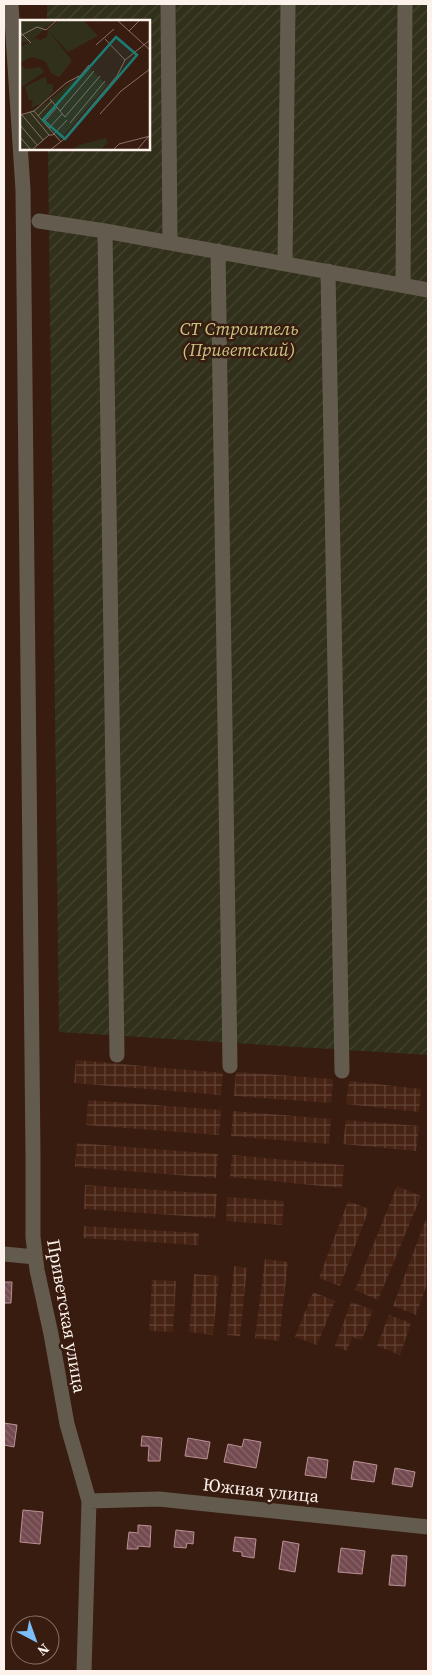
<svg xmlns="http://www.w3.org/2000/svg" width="432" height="1675" viewBox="0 0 432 1675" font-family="'Source Serif 4',serif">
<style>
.industrial{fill:url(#industrial-grid)}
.garden{fill:url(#garden-furrows)}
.building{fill:url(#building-back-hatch);stroke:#ba9195}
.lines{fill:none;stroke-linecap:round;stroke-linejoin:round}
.minor{stroke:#645b4f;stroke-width:15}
.labels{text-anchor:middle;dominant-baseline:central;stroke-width:5;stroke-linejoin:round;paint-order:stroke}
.park-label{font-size:18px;font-style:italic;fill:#c8c583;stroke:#381c10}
.street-label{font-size:18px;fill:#fdf1ec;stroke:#381c10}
.inset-road{fill:none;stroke:#877168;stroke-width:1}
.view{fill:#1b7c74;fill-opacity:0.15;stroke:#1b7c74;stroke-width:2.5}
.inset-edge{fill:none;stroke:#fdf1ec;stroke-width:2.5}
</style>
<defs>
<pattern id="industrial-grid" width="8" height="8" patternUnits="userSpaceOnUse" patternTransform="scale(1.25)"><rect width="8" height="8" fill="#472314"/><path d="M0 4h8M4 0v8" fill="none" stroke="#624336"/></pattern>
<pattern id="garden-furrows" width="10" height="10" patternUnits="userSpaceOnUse" patternTransform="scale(1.25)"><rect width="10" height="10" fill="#31301b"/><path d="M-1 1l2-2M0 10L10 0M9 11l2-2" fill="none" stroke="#464431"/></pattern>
<pattern id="building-back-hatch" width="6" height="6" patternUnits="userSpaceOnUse" patternTransform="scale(1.25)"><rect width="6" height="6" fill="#734a4f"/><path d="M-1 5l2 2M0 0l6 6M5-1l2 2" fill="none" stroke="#886568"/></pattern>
</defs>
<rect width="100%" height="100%" fill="#381c10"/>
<path class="industrial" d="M 76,1060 L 223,1073 L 221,1095 L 74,1083 Z
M 236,1072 L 333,1079 L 331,1103 L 234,1096 Z
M 349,1081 L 421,1089 L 419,1112 L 346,1104 Z
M 88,1100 L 221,1110 L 219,1135 L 86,1125 Z
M 233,1111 L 331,1119 L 329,1144 L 231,1136 Z
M 346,1120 L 419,1126 L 416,1151 L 343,1144 Z
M 77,1143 L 218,1154 L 216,1178 L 75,1167 Z
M 232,1155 L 344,1165 L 342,1188 L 230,1177 Z
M 85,1185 L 217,1194 L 215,1218 L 84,1209 Z
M 397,1186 L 421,1196 L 378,1300 L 355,1290 Z
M 227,1197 L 284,1201 L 282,1225 L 226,1221 Z
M 348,1201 L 369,1209 L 340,1286 L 319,1278 Z
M 428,1214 L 428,1281 L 416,1315 L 393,1306 Z
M 84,1226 L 199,1233 L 198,1245 L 83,1238 Z
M 265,1259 L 288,1262 L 279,1341 L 255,1338 Z
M 234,1266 L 247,1268 L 240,1336 L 227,1335 Z
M 194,1274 L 219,1276 L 213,1335 L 189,1332 Z
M 152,1280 L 176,1281 L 173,1332 L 149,1331 Z
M 313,1292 L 335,1301 L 317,1345 L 295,1337 Z
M 351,1302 L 373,1310 L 362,1340 L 352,1337 L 347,1351 L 335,1346 Z
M 389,1315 L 411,1323 L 400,1355 L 377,1346 Z"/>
<path class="garden" d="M 47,4 L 428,4 L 428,1055 L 59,1032 L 48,149 L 149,149 L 149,21 L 47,21 Z"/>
<path class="building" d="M 4,1282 L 12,1282 L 11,1303 L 4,1303 Z
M 4,1423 L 17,1425 L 14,1447 L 4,1445 Z
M 142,1436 L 162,1438 L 160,1461 L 148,1461 L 149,1446 L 141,1446 Z
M 188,1438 L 210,1442 L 207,1459 L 185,1456 Z
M 244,1439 L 261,1442 L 256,1468 L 224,1462 L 228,1444 L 242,1447 Z
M 308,1457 L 328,1460 L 326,1478 L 305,1475 Z
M 354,1461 L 377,1465 L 374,1482 L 351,1479 Z
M 395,1468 L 415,1472 L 412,1487 L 392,1484 Z
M 23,1510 L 43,1512 L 40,1544 L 20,1542 Z
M 138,1525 L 151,1526 L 150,1547 L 138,1546 L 138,1549 L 127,1549 L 129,1532 L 138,1533 Z
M 176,1530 L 194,1532 L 193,1544 L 187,1543 L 186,1548 L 174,1547 Z
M 235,1537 L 256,1539 L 254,1558 L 242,1556 L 242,1552 L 233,1551 Z
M 283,1541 L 299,1544 L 295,1572 L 279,1569 Z
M 341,1548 L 365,1551 L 362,1574 L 338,1572 Z
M 392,1555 L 407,1556 L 405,1586 L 389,1585 Z"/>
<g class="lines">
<path class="minor" d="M 11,4 L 23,190 L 33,1155 L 33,1237 L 37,1270 L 51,1334 L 67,1424 L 89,1501 L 84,1671
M 168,4 L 170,243
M 39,221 L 105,231 L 428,290
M 105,231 L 117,1055
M 218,251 L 230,1066
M 285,264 L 288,4
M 328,271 L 342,1071
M 403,285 L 405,4
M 4,1254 L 35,1257
M 89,1501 L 159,1499 L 428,1527"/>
</g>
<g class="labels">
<g class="park-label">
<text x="239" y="328">СТ Строитель<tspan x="239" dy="21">(Приветский)</tspan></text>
</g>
<g class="street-label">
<text transform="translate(67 1316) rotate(80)">Приветская улица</text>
<text transform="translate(261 1490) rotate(6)">Южная улица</text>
</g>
</g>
<g transform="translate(20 20)">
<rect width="130" height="130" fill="#381c10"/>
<path d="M 28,10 L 52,41 L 39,57 L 31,53 L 26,42 L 19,39 L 11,37 L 0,43 L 0,27 L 16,18 L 20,20 L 27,17 ZM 0,45 L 6,49 L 19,47 L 24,52 L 2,67 ZM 26,56 L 27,64 L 33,64 L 33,71 L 25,82 L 11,88 L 13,81 L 9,80 L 5,67 Z" fill="#31301b"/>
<path d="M 86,118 L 88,123 L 80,130 L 52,130 L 59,125 Z" fill="#31301b"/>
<path d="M 39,0 L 63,0 L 78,16 L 48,32 L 28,10 Z" fill="#31301b"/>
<path d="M 0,0 L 35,0 L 11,21 L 0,23 ZM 68,47 L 87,65 L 39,121 L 32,112 L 12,130 L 0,130 L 0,96 L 26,83 Z" fill="#31301b"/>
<path class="inset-road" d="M 97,0 L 130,30M 109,11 L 120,0M 0,12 L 11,23M 0,16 L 17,7 L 26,10 L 37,0M 85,19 L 105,40M 76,25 L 94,9M 30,79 L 45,97M 36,86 L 69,45M 14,91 L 41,122M 40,91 L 74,51M 10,92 L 29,115M 80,94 L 101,71 L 130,49M 0,95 L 14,91 L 46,63 L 59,56M 2,95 L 23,120M 18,96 L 32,81M 45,97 L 80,56M 24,102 L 37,87M 50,103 L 85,61M 0,105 L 17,125M 29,108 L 42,94M 0,117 L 11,130M 12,130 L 29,115 L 33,115 L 47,100M 30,130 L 43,120 L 97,56 L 105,40 L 130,20M 93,130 L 99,124 L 130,116M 117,130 L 128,117"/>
<path class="view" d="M 96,17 L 117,35 L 45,119 L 23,100 Z"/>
<rect width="130" height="130" class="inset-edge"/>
</g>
<rect width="432" height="1675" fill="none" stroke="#fdf1ec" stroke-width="10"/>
<g transform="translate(35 1640) rotate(139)"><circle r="24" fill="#381c10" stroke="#877168"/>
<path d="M0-4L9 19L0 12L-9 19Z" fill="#7cbef9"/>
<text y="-8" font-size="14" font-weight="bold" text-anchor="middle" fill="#fdf1ec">N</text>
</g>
</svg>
